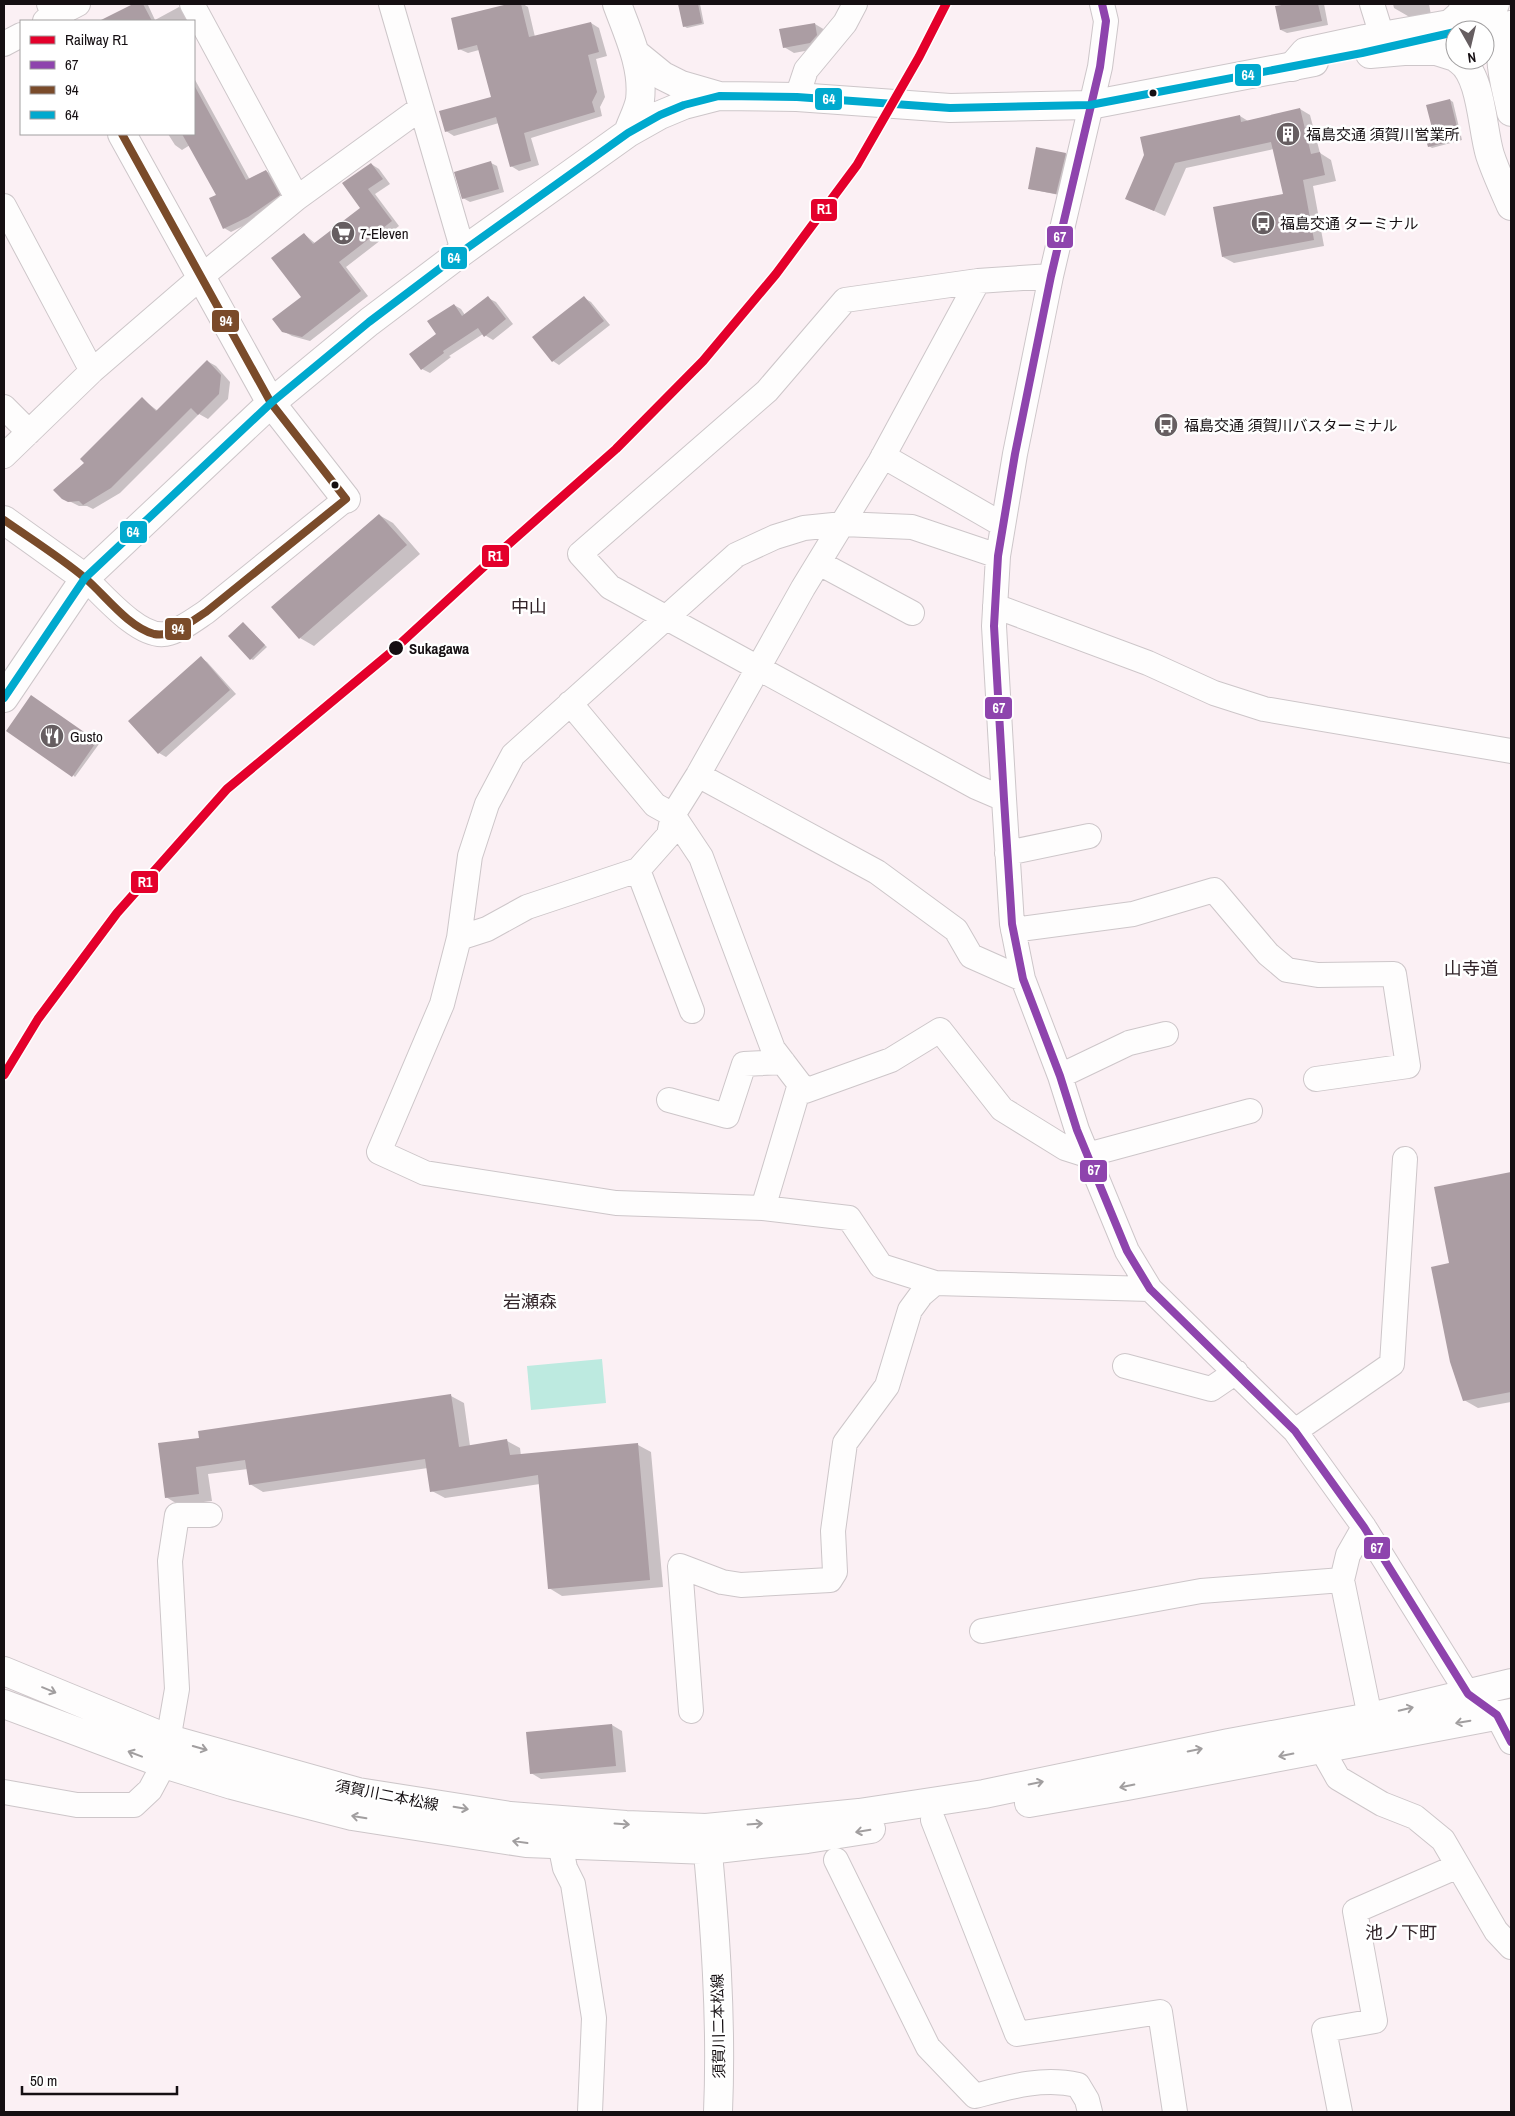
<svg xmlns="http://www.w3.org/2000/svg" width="1515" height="2116" viewBox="0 0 1515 2116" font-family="'Archivo Narrow','Noto Sans JP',sans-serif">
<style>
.water{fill:#bdeae0}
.shadow{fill:#0003}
.building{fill:#ab9da3}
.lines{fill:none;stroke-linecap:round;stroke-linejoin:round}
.street-casing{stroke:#cdc6c9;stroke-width:26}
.secondary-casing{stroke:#cdc6c9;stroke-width:30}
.highway-casing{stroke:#cdc6c9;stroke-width:30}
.street{stroke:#fefdfd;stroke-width:24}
.secondary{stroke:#fefdfd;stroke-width:28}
.highway{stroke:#fefdfd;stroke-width:28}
.bus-1-casing{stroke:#fff;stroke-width:11}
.bus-2-casing{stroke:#fff;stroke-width:11}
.bus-3-casing{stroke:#fff;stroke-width:11}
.bus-1{stroke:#8e44ad;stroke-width:8}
.bus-2{stroke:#7a4b2a;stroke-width:8}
.bus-3{stroke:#00a9ce;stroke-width:8}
.rail-1-casing{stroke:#fff;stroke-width:12}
.rail-1{stroke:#e4002b;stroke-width:9}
.oneway{stroke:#a19e9f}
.bus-dot{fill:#150f12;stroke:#fff;stroke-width:2}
.labels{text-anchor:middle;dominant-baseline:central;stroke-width:5;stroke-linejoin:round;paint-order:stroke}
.poi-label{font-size:15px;fill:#150f12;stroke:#fff;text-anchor:start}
.stop-label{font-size:15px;font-weight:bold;fill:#150f12;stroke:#fff;text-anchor:start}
.street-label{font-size:15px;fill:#150f12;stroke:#fff}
.quarter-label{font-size:18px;fill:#33262b;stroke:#fff}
.line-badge{stroke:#fff;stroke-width:2}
.badge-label{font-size:14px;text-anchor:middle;font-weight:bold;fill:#fff}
</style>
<rect width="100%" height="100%" fill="#fbf0f4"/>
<path class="water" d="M 602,1359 L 606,1403 L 531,1410 L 527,1366 Z"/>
<path class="shadow" d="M 136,4 L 148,5 L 155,20 L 179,7 L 186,11 L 191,21 L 102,21 Z
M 513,4 L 523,4 L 528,7 L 535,37 L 591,23 L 599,28 L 607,56 L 596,59 L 605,97 L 600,107 L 602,116 L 531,138 L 539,165 L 519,171 L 511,166 L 499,123 L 454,136 L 446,131 L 492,98 L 479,50 L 468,53 L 459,49 L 452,19 Z
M 679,4 L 700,4 L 704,24 L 687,28 L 684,26 Z
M 1294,4 L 1324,4 L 1328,25 L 1287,33 L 1281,30 L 1276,7 Z
M 1393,4 L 1429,4 L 1431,15 L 1413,19 L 1394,8 Z
M 815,24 L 825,30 L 821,48 L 794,53 L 784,47 Z
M 194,78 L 250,180 L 266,171 L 273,175 L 286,199 L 255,220 L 231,232 L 224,228 L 218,195 L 190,145 L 182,150 L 175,145 L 168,134 L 194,134 Z
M 1450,100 L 1453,102 L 1462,140 L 1432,148 L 1429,146 L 1433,129 Z
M 1300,109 L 1310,115 L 1320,153 L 1331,160 L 1336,181 L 1313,186 L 1324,246 L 1234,263 L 1223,257 L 1285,194 L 1274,149 L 1186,168 L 1165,216 L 1126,198 L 1146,155 L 1240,116 L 1248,121 Z
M 1065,154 L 1068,155 L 1059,195 L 1030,189 Z
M 491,163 L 497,166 L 504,192 L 470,202 L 463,198 Z
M 371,164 L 379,169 L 390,184 L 375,194 L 399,226 L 346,267 L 368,296 L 310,341 L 292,336 L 283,331 L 303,297 L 304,234 L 316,244 L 362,209 Z
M 488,298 L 496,302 L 513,324 L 493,340 L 483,334 L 449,356 L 451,357 L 430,373 L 422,369 L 454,305 L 461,309 L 465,315 Z
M 584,298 L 591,302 L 610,325 L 559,365 L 553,361 Z
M 207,361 L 216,366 L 230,382 L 228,399 L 208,419 L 199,414 L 120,493 L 93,509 L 87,506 L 79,506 L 63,498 L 86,463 L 142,399 L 158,411 Z
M 379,515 L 393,523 L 420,554 L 314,646 L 300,638 Z
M 243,623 L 267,647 L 253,660 L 251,659 Z
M 201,658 L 207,662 L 236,694 L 166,757 L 159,753 L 130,721 Z
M 34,699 L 99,744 L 75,777 L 73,775 Z
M 1511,1173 L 1511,1402 L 1478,1408 L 1464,1400 L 1451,1264 L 1436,1188 Z
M 451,1396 L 464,1403 L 470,1446 L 507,1441 L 520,1448 L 521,1456 L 638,1445 L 651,1452 L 663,1587 L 562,1596 L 549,1588 L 540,1484 L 445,1498 L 432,1491 L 428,1468 L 263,1492 L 250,1484 L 248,1469 L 208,1474 L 212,1501 L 179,1505 L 166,1497 L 200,1439 Z
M 612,1725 L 622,1731 L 626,1772 L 541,1779 L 531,1773 Z"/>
<path class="building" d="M 133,4 L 143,4 L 152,21 L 99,21 Z
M 508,4 L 521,4 L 529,37 L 591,22 L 599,52 L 588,55 L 597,92 L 592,102 L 595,112 L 524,133 L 531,161 L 510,167 L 496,117 L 445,132 L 439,111 L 491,97 L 477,45 L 458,50 L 451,18 Z
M 678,4 L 698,4 L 702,23 L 683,27 Z
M 1288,4 L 1318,4 L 1322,21 L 1280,30 L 1275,6 Z
M 815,23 L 817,35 L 810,43 L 783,48 L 779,29 Z
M 194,85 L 246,180 L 266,170 L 280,195 L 248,217 L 223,229 L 209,198 L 216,195 L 182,134 L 194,134 Z
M 1450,99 L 1460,139 L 1428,147 L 1423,130 L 1432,128 L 1426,105 Z
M 1300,108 L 1311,154 L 1320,152 L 1325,175 L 1303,180 L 1314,240 L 1222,257 L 1213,207 L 1283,194 L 1271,142 L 1175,163 L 1154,211 L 1125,199 L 1144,155 L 1140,137 L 1240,115 L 1241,122 Z
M 1036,147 L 1066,153 L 1056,194 L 1028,189 Z
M 491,161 L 499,189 L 462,199 L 454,172 Z
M 371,163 L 383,179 L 368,189 L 392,221 L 339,262 L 361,291 L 302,337 L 282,332 L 272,319 L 301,297 L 271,258 L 304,233 L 313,244 L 360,208 L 342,183 Z
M 488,296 L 506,319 L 484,337 L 478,328 L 443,351 L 444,353 L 421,370 L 409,354 L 436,334 L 427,321 L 454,304 L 462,316 Z
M 584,296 L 604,321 L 552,362 L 532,337 Z
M 207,360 L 221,375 L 219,394 L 198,415 L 191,408 L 111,488 L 83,505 L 79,501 L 68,502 L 62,499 L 53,490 L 84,463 L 80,459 L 142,397 L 156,411 Z
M 379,514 L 407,545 L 299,639 L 271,607 Z
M 243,622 L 265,645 L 250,660 L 228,636 Z
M 201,656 L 230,690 L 158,754 L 128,721 Z
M 31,695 L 97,741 L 72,777 L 6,731 Z
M 1511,1172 L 1511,1392 L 1463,1401 L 1450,1362 L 1431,1267 L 1449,1263 L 1434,1187 Z
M 451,1394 L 459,1447 L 507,1439 L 510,1455 L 638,1443 L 650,1580 L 548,1589 L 538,1475 L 430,1492 L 425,1459 L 249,1485 L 245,1460 L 196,1467 L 199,1494 L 165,1498 L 158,1443 L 199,1438 L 198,1431 Z
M 612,1724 L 616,1766 L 530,1774 L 526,1732 Z"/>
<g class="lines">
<g class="street-casing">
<path id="street" d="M 192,4 L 297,198
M 391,4 L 463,251
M 1102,4 L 1106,21 L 1100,67 L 1051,276 L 1015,454 L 998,556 L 994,626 L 1004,799 L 1012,924 L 1023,979 L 1060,1076 L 1077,1130 L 1127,1251 L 1150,1289 L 1295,1431 L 1364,1527 L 1468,1694 L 1497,1715 L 1511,1742
M 1372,4 L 1382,36
M 45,21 L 78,4
M 4,44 L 21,35
M 797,97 L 806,70 L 845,23 L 855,4
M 4,206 L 92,371
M 4,407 L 29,432
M 4,456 L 92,371 L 201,277 L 297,198 L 421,108
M 883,456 L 1003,525
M 819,563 L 912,613
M 85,578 C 103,595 139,638 165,634 C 180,631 194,620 206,612 L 346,499
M 995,606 L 1148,663 L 1214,693 L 1264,709 L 1511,751
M 570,703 L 655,805 L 673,815 L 701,857 L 773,1049 L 805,1091 L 891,1060 L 940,1030 L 1002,1109 L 1065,1148 L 1087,1155 L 1250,1111
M 698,775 L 877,872 L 956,930 L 971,956 L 1023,979
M 1004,799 L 976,787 L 610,587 L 580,554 L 767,391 L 845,300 L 978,281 L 1051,276
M 1007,853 L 1089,836
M 638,870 L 692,1011
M 1013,930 L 1133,914 L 1214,890 L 1268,954 L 1287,970 L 1318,975 L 1394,974 L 1408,1066 L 1316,1079
M 459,938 L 487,929 L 527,907 L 638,870 L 669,835 L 673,815 L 698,775 L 803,588 L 880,462 L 978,281
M 1060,1076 L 1129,1043 L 1166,1034
M 800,1084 L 763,1208 L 616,1203 L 425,1173 L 379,1152 L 442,1004 L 459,938 L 470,856 L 487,804 L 513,755 L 736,555 L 775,537 L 804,528 L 843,524 L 912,527 L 998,556
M 669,1100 L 727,1116 L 744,1064 L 783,1062
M 763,1208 L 849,1218 L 881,1266 L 935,1283 L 1150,1289
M 1125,1366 L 1211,1389 L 1236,1372
M 1295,1431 L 1392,1364 L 1405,1159
M 1364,1527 L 1348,1555 L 1342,1580 L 1370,1717
M 982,1631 L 1201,1591 L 1342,1580
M 691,1711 L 680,1566 L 722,1582 L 741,1585 L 830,1580 L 835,1572 L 833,1531 L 845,1443 L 887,1386 L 910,1310 L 921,1295 L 935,1283
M 1321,1748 L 1338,1778 L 1382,1804 L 1415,1817 L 1443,1840 L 1496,1931 L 1511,1947
M 4,1792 L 77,1805 L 134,1805 L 150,1790 L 164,1764 L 177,1689 L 170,1561 L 177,1515 L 210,1515
M 933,1820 L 1017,2034 L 1160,2012 L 1175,2112
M 560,1844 L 565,1868 L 573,1884 L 594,2018 L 590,2112
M 836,1860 L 928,2047 L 975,2096 C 1009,2087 1042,2077 1078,2085 L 1087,2100 L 1090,2112
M 1340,2112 L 1324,2030 L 1375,2021 L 1355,1911 L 1458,1866"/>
</g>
<g class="secondary-casing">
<path id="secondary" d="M 51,4 L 60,21
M 617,4 C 628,34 644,67 640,100 C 638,111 631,123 628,133
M 636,54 L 663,76 L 681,85 L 719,96
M 122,134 L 271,403 L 346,499
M 4,520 L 85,578
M 4,698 L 85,578 L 271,403 L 369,322 L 463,251 L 628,133 L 660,115 L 684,105 L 719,96 L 797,97 L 950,108 L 1090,105 L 1314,62
M 4,1671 L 169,1739 L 358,1792 L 510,1816 L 626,1825 L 706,1828 L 859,1813 L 984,1794 L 1229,1743 L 1370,1717 L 1511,1683
M 4,1704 L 164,1764 L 232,1785 L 352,1816 L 526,1843 L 708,1850 L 807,1839 L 871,1829
M 1029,1803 L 1127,1786 L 1511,1713
M 706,1832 C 715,1925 722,2019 718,2112"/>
</g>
<g class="highway-casing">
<path id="highway" d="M 1511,25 C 1492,49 1506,85 1511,112
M 1480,27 L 1489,16 L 1495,4
M 1370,54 L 1404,51 L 1436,51 L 1455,57
M 1459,60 C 1482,75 1482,130 1490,155 C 1496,173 1504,190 1511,206
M 1292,67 L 1305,52 L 1365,39 L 1450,24 L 1461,14 L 1465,4"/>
</g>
<use href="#street" class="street"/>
<use href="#secondary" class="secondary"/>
<use href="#highway" class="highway"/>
<g class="bus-1-casing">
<path id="bus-1" d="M 1102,4 L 1106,21 L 1100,67 L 1051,276 L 1015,454 L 998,556 L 994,626 L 1004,799 L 1012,924 L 1023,979 L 1060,1076 L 1077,1130 L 1127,1251 L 1150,1289 L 1295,1431 L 1364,1527 L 1468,1694 L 1497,1715 L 1511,1742"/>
</g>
<g class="bus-2-casing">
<path id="bus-2" d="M 4,520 C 31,539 60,557 85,578 C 105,595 128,627 154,634 C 171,638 192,621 206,612 L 346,499 L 271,403 L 122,134"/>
</g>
<g class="bus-3-casing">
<path id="bus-3" d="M 4,698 L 85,578 L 271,403 L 369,322 L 463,251 L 628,133 L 660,115 L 684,105 L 719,96 L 797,97 L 950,108 L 1090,105 L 1362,53 L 1455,32"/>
</g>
<use href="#bus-1" class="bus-1"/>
<use href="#bus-2" class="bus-2"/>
<use href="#bus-3" class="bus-3"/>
<g class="rail-1-casing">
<path id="rail-1" d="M 4,1075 L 38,1019 L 117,913 L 227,789 L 389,654 L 502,550 L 616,449 L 703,361 L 776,274 L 857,165 L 919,57 L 946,4"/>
</g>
<use href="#rail-1" class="rail-1"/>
</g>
<defs><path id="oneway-shaft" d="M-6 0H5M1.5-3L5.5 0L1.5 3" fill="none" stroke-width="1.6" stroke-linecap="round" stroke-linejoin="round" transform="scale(1.25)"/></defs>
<g class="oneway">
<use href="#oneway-shaft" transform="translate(49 1690) rotate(22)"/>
<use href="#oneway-shaft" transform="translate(1406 1709) rotate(-14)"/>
<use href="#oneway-shaft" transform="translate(1463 1722) rotate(170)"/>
<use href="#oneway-shaft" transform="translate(200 1748) rotate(16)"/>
<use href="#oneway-shaft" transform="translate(1195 1750) rotate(-12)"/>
<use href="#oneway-shaft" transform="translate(135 1754) rotate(-159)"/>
<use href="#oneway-shaft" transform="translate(1286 1755) rotate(169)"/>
<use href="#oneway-shaft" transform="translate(1036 1783) rotate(-12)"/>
<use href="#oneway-shaft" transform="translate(1127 1786) rotate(169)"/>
<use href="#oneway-shaft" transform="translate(461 1808) rotate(9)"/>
<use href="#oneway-shaft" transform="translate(359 1817) rotate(-171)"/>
<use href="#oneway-shaft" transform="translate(622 1824) rotate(4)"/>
<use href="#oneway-shaft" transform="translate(755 1824) rotate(-4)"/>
<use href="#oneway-shaft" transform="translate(863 1831) rotate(171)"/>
<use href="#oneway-shaft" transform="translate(520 1842) rotate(-172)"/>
</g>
<defs>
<g id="building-disc" transform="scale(1.25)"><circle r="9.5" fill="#665e61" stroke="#fff"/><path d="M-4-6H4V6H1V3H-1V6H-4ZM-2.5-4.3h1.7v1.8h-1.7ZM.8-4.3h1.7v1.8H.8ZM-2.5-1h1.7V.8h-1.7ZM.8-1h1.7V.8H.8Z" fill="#fff"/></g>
<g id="bus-disc" transform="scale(1.25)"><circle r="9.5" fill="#665e61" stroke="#fff"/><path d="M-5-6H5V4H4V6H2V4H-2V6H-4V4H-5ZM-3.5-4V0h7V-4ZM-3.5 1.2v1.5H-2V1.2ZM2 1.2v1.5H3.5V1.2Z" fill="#fff"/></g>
<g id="supermarket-disc" transform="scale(1.25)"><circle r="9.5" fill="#665e61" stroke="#fff"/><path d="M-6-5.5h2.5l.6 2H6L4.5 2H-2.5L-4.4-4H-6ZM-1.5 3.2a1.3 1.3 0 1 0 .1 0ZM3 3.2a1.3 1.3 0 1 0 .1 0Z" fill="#fff"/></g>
<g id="restaurant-disc" transform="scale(1.25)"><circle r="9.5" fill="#665e61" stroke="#fff"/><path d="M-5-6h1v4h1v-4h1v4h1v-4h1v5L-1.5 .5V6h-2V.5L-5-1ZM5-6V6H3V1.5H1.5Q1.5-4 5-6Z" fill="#fff"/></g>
</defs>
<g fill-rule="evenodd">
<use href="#building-disc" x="1288" y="134"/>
<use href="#bus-disc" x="1263" y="223"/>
<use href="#supermarket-disc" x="343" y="233"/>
<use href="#bus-disc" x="1166" y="425"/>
<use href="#restaurant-disc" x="52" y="736"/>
</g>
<g class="bus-dot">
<circle cx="1153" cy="93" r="4.5"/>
<circle cx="335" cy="485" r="4.5"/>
<circle cx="396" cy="648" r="8"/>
</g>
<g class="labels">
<g class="poi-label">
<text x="1306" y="134">福島交通 須賀川営業所</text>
<text x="1280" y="223">福島交通 ターミナル</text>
<text x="360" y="233">7-Eleven</text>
<text x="1184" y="425">福島交通 須賀川バスターミナル</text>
<text x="70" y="736">Gusto</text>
</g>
<g class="stop-label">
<text x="409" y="648">Sukagawa</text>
</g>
<g class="street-label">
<text transform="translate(387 1795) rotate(11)">須賀川二本松線</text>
<text transform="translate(718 2026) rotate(-91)">須賀川二本松線</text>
</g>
<g class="quarter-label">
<text x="529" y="606">中山</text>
<text x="1471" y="968">山寺道</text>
<text x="530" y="1301">岩瀬森</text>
<text x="1401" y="1932">池ノ下町</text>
</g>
</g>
<g class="line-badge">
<rect x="1234" y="63" width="28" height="24" rx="5" fill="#00a9ce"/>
<rect x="814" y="87" width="29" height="24" rx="5" fill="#00a9ce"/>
<rect x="810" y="198" width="28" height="24" rx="5" fill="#e4002b"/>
<rect x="1046" y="225" width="28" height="24" rx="5" fill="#8e44ad"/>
<rect x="440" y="246" width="28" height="24" rx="5" fill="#00a9ce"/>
<rect x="211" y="309" width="29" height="24" rx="5" fill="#7a4b2a"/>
<rect x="119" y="520" width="29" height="24" rx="5" fill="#00a9ce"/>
<rect x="481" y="544" width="29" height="24" rx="5" fill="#e4002b"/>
<rect x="164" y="617" width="28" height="24" rx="5" fill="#7a4b2a"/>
<rect x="984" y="696" width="29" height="24" rx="5" fill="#8e44ad"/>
<rect x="130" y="870" width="29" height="24" rx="5" fill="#e4002b"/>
<rect x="1079" y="1159" width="29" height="24" rx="5" fill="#8e44ad"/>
<rect x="1363" y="1536" width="28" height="24" rx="5" fill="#8e44ad"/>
</g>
<g class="badge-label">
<text x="1248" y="80">64</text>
<text x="829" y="104">64</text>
<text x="824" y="214">R1</text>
<text x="1060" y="242">67</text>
<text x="454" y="263">64</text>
<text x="226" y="326">94</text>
<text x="133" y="537">64</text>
<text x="495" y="561">R1</text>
<text x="178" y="634">94</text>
<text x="999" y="713">67</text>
<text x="145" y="887">R1</text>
<text x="1094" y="1175">67</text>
<text x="1377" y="1553">67</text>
</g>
<rect width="1515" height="2116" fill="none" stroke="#150f12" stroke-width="10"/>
<rect x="20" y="20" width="175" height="115" fill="#ffffff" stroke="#a19fa0"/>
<rect x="30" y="36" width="25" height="8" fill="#e4002b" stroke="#a19fa0"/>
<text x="65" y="45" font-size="15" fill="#150f12">Railway R1</text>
<rect x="30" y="61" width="25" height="8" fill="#8e44ad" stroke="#a19fa0"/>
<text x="65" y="70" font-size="15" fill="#150f12">67</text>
<rect x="30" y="86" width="25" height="8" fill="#7a4b2a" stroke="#a19fa0"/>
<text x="65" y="95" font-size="15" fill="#150f12">94</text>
<rect x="30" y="111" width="25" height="8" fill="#00a9ce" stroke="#a19fa0"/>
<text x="65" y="120" font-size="15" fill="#150f12">64</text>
<g transform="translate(1470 45) rotate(172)"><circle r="24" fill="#ffffff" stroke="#a19fa0"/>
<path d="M0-4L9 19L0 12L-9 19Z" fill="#665e61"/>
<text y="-8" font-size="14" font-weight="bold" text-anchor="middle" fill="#150f12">N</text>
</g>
<path d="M22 2086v8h155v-8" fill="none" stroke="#150f12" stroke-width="2.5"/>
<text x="30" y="2086" font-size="15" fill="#150f12" stroke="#ffffff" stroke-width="4" paint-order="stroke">50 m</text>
</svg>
